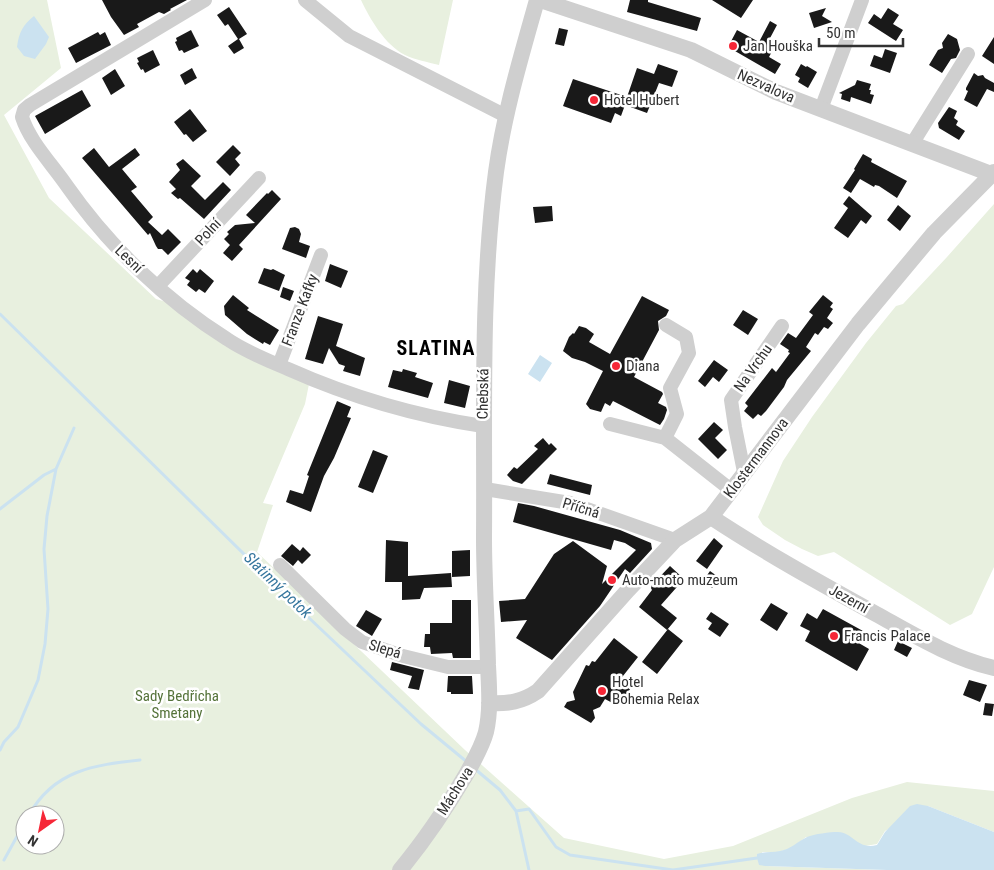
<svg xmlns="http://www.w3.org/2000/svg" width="994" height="870" viewBox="0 0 994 870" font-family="'Roboto Condensed',sans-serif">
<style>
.green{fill:#e8f0df;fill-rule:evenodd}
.water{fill:#cbe2f0}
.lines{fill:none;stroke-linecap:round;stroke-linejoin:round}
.stream{stroke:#cbe2f0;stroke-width:3}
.building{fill:#191919}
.minor{stroke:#cfcfcf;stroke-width:14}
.tertiary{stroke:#cfcfcf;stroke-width:16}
.poi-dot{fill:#f62737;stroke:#fff;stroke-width:2}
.labels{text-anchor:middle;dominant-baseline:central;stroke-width:5;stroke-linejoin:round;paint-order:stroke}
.poi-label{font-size:15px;fill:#323232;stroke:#fff;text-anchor:start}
.street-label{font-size:15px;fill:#323232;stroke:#fff}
.park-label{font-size:15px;fill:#55733a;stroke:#fff}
.water-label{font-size:16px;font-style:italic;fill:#36769e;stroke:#fff}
.district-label{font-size:20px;font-weight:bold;letter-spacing:1px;fill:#000;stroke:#fff}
</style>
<rect width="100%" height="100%" fill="#fff"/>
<path class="green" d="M 0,0 L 47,0 L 61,68 L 4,115 L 49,198 L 156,299 L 170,303 L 309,384 L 305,404 L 263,503 L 273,505 L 257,552 L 465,750 L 564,838 L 664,859 L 733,846 L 852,798 L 907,782 L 994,791 L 994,832 L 928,806 L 885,831 L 877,844 L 865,846 L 859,844 L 850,837 L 806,837 L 792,848 L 778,852 L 762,852 L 765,866 L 887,870 L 0,870 ZM 25,815 L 55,815 L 55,845 L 25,845 Z
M 361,0 L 453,0 L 439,65 C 428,62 415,60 405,55 C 385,45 370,19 361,0 Z
M 994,204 L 994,567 L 972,614 L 950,625 L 834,552 L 818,556 L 802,549 L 785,540 L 763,525 L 758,517 L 783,461 L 812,417 L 866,343 L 896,306 L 903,304 L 947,257 Z"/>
<path class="water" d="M 34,16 L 49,37 L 46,44 L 35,59 L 24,56 L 17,47 C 19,32 23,25 34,16 Z
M 540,355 L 552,363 L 540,382 L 528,374 Z
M 917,804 L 928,806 L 994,832 L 994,870 L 887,870 L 765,866 L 759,865 L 757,858 L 757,854 C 765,851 772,853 780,851 C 791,849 797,842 807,837 C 814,834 830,832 838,832 C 854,833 857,850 877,845 L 885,832 L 910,806 Z"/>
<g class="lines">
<path class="stream" d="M 0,314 L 307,616 L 421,724 L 467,762
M 0,509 L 44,475 L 56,469
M 0,750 L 4,742 L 18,727 L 38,680 L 45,644 L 48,609 L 44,549 L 47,516 L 56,469 L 74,428
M 475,769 L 500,790 L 516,811 L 529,870
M 516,811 L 529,809 L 556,847 L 570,855 L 673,870 L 757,858
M 29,815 C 54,770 94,765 140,760
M 4,860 L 25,822"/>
</g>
<path class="building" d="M 102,0 L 187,0 L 170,9 L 171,10 L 164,14 L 159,12 L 137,24 L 139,27 L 124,35 L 111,17 Z
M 630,0 L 648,0 L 648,2 L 701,18 L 697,31 L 627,12 Z
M 712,0 L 753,0 L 741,18 Z
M 229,7 L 247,34 L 239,39 L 244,48 L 234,54 L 228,46 L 238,39 L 228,24 L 225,26 L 217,15 Z
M 826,8 L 822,16 L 832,22 L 814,28 L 809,13 Z
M 888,8 L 899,15 L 893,24 L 903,30 L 896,41 L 868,23 L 874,14 L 881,19 Z
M 770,21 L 777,25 L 769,40 L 776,44 L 769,57 L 781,64 L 775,74 L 728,47 L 737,30 L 759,42 Z
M 559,28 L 568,30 L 564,46 L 555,44 Z
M 191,30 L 199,46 L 184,53 L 182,50 L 179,51 L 175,42 L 177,41 L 176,38 Z
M 98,32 L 100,35 L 105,32 L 111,45 L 76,63 L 68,48 Z
M 948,34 L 957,39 L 960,50 L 956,58 L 951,59 L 942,73 L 929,65 L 938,50 L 943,48 L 942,43 Z
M 994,37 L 994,64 L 982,56 Z
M 885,49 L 897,53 L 890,73 L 870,66 L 874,55 L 882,58 Z
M 153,50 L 160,65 L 145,73 L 143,69 L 141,70 L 137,63 L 139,62 L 137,58 Z
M 658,64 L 678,71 L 672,87 L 659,83 L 647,113 L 625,105 L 621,116 L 615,113 L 611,123 L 563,106 L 573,79 L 627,97 L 637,68 L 654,74 Z
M 801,64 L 806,67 L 807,66 L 817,72 L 808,88 L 798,82 L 800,78 L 795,75 Z
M 192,68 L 197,78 L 185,85 L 180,75 Z
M 115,69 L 125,86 L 111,95 L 102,78 Z
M 974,73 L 978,76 L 983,75 L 985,78 L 994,83 L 994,92 L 987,89 L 977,107 L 964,100 L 968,91 L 966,90 L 966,88 Z
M 857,80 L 871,84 L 869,90 L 871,90 L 870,94 L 874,95 L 871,104 L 851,97 L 850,102 L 841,99 L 842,94 L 839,93 L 855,85 Z
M 82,90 L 91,106 L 45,134 L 35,116 Z
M 949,107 L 957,111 L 954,118 L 958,121 L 956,125 L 965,131 L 959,140 L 939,128 L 938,123 Z
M 190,109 L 207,131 L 193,142 L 186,134 L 184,135 L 174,122 Z
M 233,145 L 241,153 L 235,159 L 240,165 L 230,176 L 216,162 Z
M 94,148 L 109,167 L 135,148 L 140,155 L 122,169 L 137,187 L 131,191 L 153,217 L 148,222 L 162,235 L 168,229 L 181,242 L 168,255 L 162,249 L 158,249 L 156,246 L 150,233 L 148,235 L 82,158 Z
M 863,154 L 872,159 L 871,162 L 907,181 L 897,198 L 879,186 L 875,185 L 874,187 L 860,179 L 851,193 L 843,188 L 855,170 L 854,169 Z
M 183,159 L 201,176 L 191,186 L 205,200 L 223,182 L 231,190 L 204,219 L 180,198 L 178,199 L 171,193 L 176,189 L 169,182 L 180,170 L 176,164 Z
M 272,190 L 281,199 L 239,245 L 243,249 L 232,261 L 223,253 L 230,245 L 224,239 L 229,234 L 227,232 L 235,225 L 255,223 L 246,215 L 267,193 L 268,194 Z
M 849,196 L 872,216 L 866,224 L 861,220 L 848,238 L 834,228 L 848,208 L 843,204 Z
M 898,205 L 911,216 L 900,231 L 887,220 Z
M 552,206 L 553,221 L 535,223 L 533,207 Z
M 295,227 L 299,229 L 301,234 L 299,242 L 310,246 L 306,258 L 282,249 L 290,228 Z
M 330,264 L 348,271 L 341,288 L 325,281 Z
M 264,268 L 271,270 L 273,269 L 285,275 L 279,291 L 258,283 Z
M 193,269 L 197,273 L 200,269 L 214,281 L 205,293 L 199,289 L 196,292 L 187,285 L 190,281 L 185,278 Z
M 283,287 L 294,291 L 290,301 L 280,297 Z
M 233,295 L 249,308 L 247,310 L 279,330 L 270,345 L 264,342 L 263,344 L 247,334 L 225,315 L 224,306 Z
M 823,295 L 833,303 L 830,307 L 833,309 L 827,318 L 833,323 L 828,329 L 824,327 L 818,335 L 815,333 L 806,347 L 811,351 L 787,380 L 784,387 L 766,411 L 761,416 L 758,414 L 753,419 L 744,411 L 748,406 L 745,403 L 772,368 L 776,372 L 790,353 L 788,352 L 789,350 L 780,344 L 788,333 L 796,338 L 813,315 L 809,312 Z
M 642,296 L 669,310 L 666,316 L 658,321 L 659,330 L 634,377 L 662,392 L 663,394 L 658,403 L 666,407 L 667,410 L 664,419 L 660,425 L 613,401 L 610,406 L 605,403 L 601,412 L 590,409 L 586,404 L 603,371 L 585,362 L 572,358 L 563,351 L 569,337 L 573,333 L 574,334 L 579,326 L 586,328 L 594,334 L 589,342 L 610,354 Z
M 743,310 L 758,319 L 748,335 L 733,325 Z
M 318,316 L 343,324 L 336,346 L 365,358 L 360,376 L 343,371 L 345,366 L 339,364 L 329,348 L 323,364 L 305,359 Z
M 714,360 L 728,370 L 719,382 L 713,377 L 705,387 L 698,381 Z
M 403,369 L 417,373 L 415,377 L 433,383 L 428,398 L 388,387 L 393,370 L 402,372 Z
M 449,380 L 470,386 L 465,408 L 444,403 Z
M 337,401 L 351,407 L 347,417 L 351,418 L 334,458 L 324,476 L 311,512 L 286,502 L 290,490 L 303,494 L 309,476 L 307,475 Z
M 714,422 L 723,430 L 715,438 L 727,450 L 718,459 L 698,439 Z
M 543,438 L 549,445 L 551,443 L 557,449 L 522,484 L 513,481 L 507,475 L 514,467 L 517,469 L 538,449 L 534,446 Z
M 373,450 L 388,456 L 373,493 L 358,487 Z
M 550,474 L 592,485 L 590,495 L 547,484 Z
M 518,503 L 534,506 L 620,530 L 651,543 L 652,549 L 630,573 L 625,569 L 600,606 L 552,660 L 516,638 L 527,620 L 501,622 L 499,601 L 525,599 L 554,554 L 573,541 L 607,566 L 602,584 L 636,550 L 625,543 L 614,540 L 611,550 L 513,522 Z
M 714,538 L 723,546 L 707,569 L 696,561 Z
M 386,540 L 408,542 L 408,576 L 451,573 L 452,587 L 424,588 L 420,599 L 402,600 L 402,582 L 385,582 Z
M 292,544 L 300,551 L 303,547 L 311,555 L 302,564 L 298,560 L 293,566 L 281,556 Z
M 470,550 L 470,576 L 452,577 L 452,551 Z
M 670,566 L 684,579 L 661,605 L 677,618 L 667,630 L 639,607 L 652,590 L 651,588 L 652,585 Z
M 710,571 L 721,579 L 712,588 L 703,581 Z
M 452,600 L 471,600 L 471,658 L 453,658 L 452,653 L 431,654 L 430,647 L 424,647 L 425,634 L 430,634 L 430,623 L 452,623 Z
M 771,603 L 788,613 L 777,631 L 760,620 Z
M 823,609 L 863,631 L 857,642 L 869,649 L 857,671 L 805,641 L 810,631 L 800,626 L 807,613 L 817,619 Z
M 366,610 L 382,619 L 372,636 L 356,626 Z
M 711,612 L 729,624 L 720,637 L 708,629 L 712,623 L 706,619 Z
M 668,629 L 683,641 L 657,674 L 642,662 Z
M 614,638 L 638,657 L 619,681 L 630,689 L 623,702 L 621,701 L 618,706 L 605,699 L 600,707 L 593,710 L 595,718 L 591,723 L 564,707 L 567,702 L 575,700 L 573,692 L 586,665 L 589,666 L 592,661 L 595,662 Z
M 898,641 L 912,648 L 907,657 L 894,650 Z
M 392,662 L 424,670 L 419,690 L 408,688 L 412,676 L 390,670 Z
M 448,676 L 472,676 L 473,694 L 451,694 L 451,692 L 447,692 Z
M 969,680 L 987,685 L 980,702 L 963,695 Z
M 985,703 L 994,704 L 992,716 L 983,715 Z"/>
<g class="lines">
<path class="minor" d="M 205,0 L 30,105 L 24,110 L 22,117 C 30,142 52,164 67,186 C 109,246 165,300 227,339 C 246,352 267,360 288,369 C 351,397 415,416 483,426
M 305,0 L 349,36 L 506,116
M 821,109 L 862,0
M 912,144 L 968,54
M 158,286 L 259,178
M 666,325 L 686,337 L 689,353 L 670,388 L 677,414 L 665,438 L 731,490
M 279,365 L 321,255
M 610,424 L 665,438
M 744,472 L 735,427 L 731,400 L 782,326
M 485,489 L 570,503 L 675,540
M 280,565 L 345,629 L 362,642 L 403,656 L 448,667 L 489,667"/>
<path class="tertiary" d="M 540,0 L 691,50 L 776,92 L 991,174
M 711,517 C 764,552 820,583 876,614 C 914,635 951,658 994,668
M 489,703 C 508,704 522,702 538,691 L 628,590 L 675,540 L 711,517 L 858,324 L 934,233 L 994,172
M 400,870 C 425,840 447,807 467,773 C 474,760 482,747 486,732 C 491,710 489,687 488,665 C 487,622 484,580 484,538 C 485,416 480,293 496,172 C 504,113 521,57 537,0"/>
</g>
<g class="poi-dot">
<circle cx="733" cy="46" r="5"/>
<circle cx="594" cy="100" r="5"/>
<circle cx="616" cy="366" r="5"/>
<circle cx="612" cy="580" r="5"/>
<circle cx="834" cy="636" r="5"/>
<circle cx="602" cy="691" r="5"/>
</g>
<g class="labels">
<g class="poi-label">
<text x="743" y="46">Jan Houška</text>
<text x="604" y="100">Hotel Hubert</text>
<text x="626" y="366">Diana</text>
<text x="622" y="580">Auto-moto muzeum</text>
<text x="844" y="636">Francis Palace</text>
<text x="612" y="682">Hotel<tspan x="612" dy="17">Bohemia Relax</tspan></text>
</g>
<g class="street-label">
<text transform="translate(766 86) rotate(24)">Nezvalova</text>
<text transform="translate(208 232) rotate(-47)">Polní</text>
<text transform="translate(129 259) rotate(44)">Lesní</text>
<text transform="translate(300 310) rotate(-69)">Franze Kafky</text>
<text transform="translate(753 368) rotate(-55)">Na Vrchu</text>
<text transform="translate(483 394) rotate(-89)">Chebská</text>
<text transform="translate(756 458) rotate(-53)">Klostermannova</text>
<text transform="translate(581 508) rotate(17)">Příčná</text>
<text transform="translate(849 599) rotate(29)">Jezerní</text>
<text transform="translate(385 649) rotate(17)">Slepá</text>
<text transform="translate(455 791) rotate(-58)">Máchova</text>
</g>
<g class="park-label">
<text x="177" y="696">Sady Bedřicha<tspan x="177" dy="17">Smetany</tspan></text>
</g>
<g class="water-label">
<text transform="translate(278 585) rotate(44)">Slatinný potok</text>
</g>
<g class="district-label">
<text x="436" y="348">SLATINA</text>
</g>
</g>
<g transform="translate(40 830) rotate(213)"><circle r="24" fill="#ffffff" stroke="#adadad"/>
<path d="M0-4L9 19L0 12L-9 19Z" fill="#f62737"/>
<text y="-8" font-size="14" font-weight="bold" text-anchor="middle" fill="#323232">N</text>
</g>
<path d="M819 38v8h84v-8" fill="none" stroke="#323232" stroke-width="2.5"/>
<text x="826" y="38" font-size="15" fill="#323232" stroke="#ffffff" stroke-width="4" paint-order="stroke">50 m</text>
</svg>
